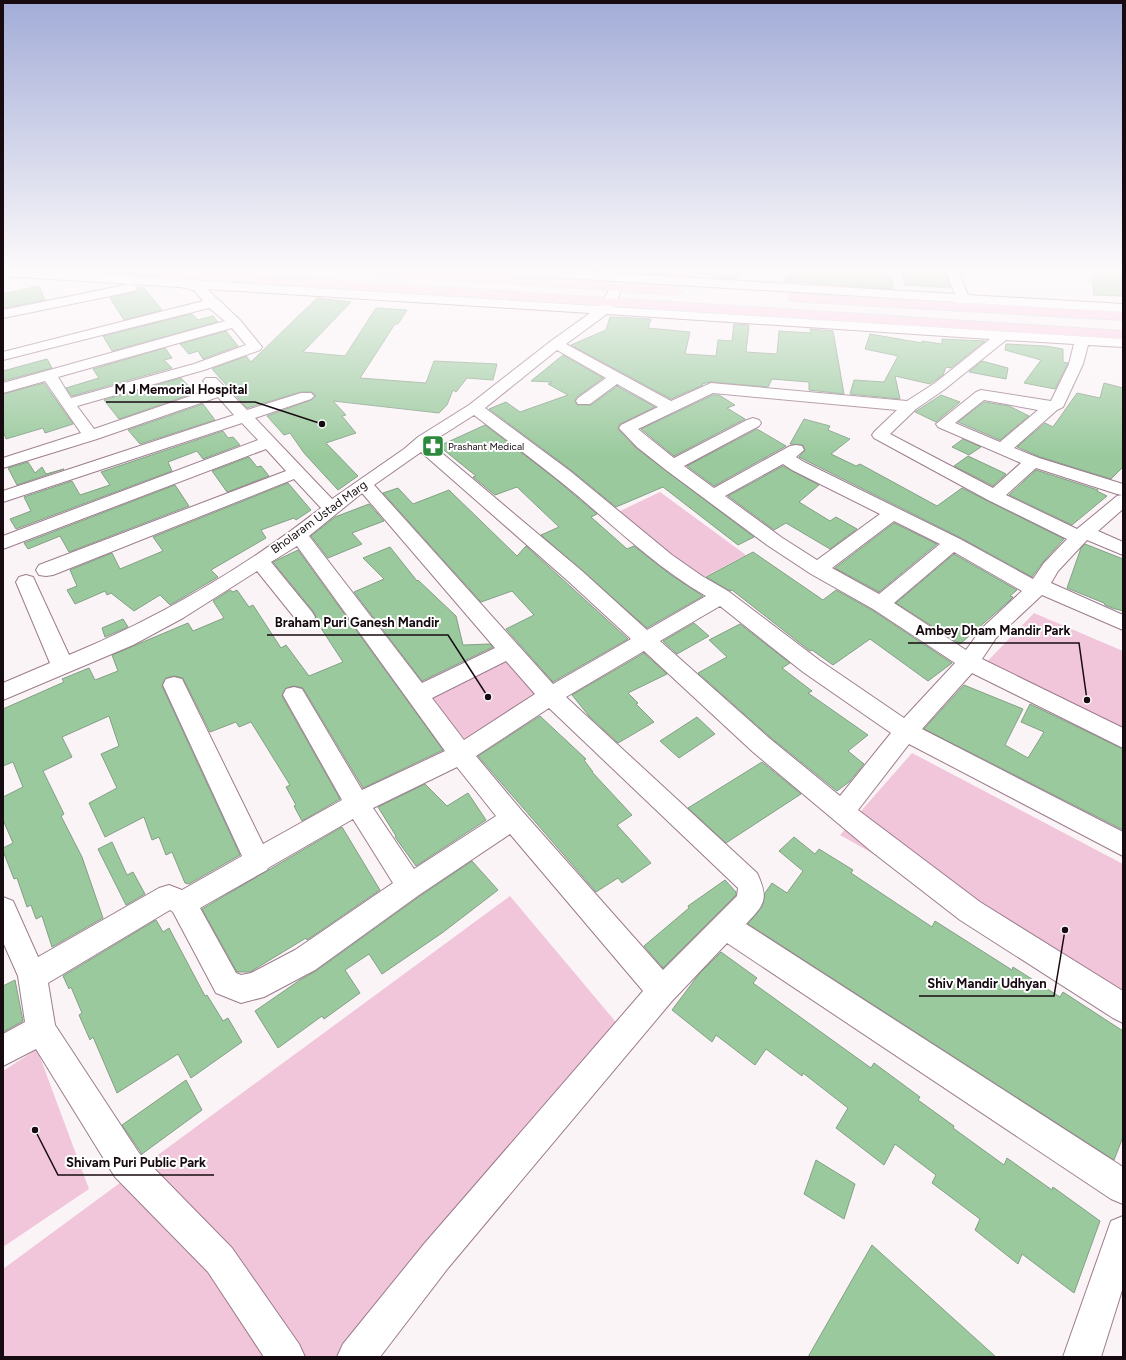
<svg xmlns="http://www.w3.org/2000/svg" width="1126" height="1360" viewBox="0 0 1126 1360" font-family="Figtree,sans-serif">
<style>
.green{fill:#f1c6db}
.building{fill:#99c99c;stroke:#859f87}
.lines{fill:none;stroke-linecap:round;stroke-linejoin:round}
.minor-casing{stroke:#9c7c8c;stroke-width:2}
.major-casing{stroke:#d5d3d4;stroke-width:2}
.minor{fill:#fff;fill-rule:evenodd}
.major{fill:#facee5;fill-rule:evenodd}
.labels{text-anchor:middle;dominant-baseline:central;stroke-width:4;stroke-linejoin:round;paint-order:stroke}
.far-poi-label{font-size:10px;fill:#170b11;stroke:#fff;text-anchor:start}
.street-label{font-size:12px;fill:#170b11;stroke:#fff}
.leader{fill:none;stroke:#170b11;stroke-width:1.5}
.callout-dot{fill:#170b11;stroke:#fff;stroke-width:1.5}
.callout-label{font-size:13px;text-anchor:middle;font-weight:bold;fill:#170b11;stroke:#fff;stroke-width:4;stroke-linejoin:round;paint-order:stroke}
</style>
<rect width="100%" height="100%" fill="#fbf4f7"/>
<path class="green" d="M 481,268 L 701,268 L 678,286 Z
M 660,492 L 746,555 L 702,578 L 618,512 Z
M 1034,613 L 1123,651 L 1123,732 L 980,669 Z
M 507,656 L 546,694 L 467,741 L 430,700 Z
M 912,753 L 1123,864 L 1123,995 L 840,835 Z
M 510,896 L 620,1027 L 338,1357 L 3,1357 L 3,1269 Z
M 37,1049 L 89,1189 L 3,1247 L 3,1071 Z"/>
<path class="building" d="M 696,268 L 751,268 L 735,279 L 717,278 L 696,272 Z
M 797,268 L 847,268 L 889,272 L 894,289 L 783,281 Z
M 912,268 L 929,268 L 929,272 L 945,272 L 951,288 L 905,285 L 901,270 L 913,271 Z
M 1092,274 L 1123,275 L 1123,296 L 1094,295 Z
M 39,286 L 45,300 L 3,308 L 3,294 Z
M 143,287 L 162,310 L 124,320 L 110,298 L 135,292 L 138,288 Z
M 317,298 L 351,302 L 303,352 L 345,356 L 376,308 L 407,310 L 398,324 L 395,324 L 360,378 L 426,383 L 434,361 L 497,364 L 493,380 L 467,378 L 456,392 L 453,390 L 447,405 L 439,413 L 333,401 L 346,415 L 342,416 L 356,433 L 326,443 L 358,476 L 338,490 L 304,453 L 290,433 L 284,435 L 267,416 L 311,400 L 316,396 L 312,392 L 301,392 L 247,408 L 212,369 L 246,356 L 251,362 Z
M 192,314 L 198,320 L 213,316 L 218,322 L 112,351 L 103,336 Z
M 610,317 L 651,319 L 648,328 L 690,332 L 685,354 L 716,356 L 718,340 L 732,341 L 734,324 L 749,325 L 746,352 L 777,354 L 779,331 L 811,333 L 810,329 L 833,331 L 844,394 L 809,390 L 809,382 L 772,379 L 768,387 L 710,382 L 702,384 L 703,385 L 671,399 L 571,345 L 606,330 Z
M 226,331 L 238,346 L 203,359 L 198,351 L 189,354 L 180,344 Z
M 870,334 L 922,343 L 922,341 L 942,344 L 942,339 L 985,341 L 951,368 L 946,367 L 943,375 L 930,384 L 895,376 L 900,399 L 850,394 L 854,380 L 884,382 L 898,356 L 865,349 Z
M 1006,344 L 1045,346 L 1063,349 L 1063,362 L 1068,363 L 1055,389 L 1024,383 L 1041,360 L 1005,350 Z
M 165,348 L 172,358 L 164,360 L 172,368 L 72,396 L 66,388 L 99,378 L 93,369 Z
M 563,355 L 603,378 L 577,397 L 575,400 L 577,405 L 591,405 L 617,386 L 655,407 L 620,424 L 618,429 L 636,448 L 754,537 L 738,545 L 663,487 L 616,507 L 571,470 L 489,409 L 506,402 L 520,412 L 568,395 L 548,384 L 552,382 L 531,381 Z
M 47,359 L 52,368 L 3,381 L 3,371 Z
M 982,361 L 1008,368 L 1006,379 L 969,372 Z
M 181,378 L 195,393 L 119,419 L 104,400 Z
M 44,383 L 73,424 L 45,433 L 43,428 L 6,439 L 3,431 L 3,394 Z
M 1104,383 L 1123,388 L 1123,467 L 1111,479 L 1040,457 L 1017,447 L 1045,423 L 1053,427 L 1077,393 L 1100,398 Z
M 713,395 L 719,395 L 735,405 L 727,408 L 745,419 L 674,456 L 641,429 Z
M 941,395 L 960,402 L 936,422 L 915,412 Z
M 984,402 L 1009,406 L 1029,416 L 1000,440 L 958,422 Z
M 203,404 L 215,420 L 140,444 L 128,430 Z
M 804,419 L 830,426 L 828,430 L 850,439 L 831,454 L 856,466 L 860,464 L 937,506 L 962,488 L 1064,539 L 1043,562 L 1032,577 L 961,538 L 799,457 L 805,450 L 803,445 L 790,444 Z
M 485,425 L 552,476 L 597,514 L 591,517 L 627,549 L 634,546 L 671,575 L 703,596 L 647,628 L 541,535 L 559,527 L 517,487 L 495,495 L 473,477 L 476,476 L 439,446 Z
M 757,429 L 786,446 L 714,486 L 687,466 Z
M 223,431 L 228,438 L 233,437 L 240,445 L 203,459 L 197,451 L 168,462 L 172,471 L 16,529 L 10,519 L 31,511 L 24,497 L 72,481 L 80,495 L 110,485 L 101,472 Z
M 963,439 L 981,447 L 969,455 L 952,447 Z
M 968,456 L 1000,471 L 1006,474 L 993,486 L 954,466 Z
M 249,457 L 257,467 L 261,466 L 269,476 L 227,492 L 212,471 Z
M 28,462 L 35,473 L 42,467 L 46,474 L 64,469 L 17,485 L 8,468 Z
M 783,466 L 819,485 L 799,502 L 830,521 L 836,517 L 857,529 L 830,549 L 786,523 L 774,530 L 728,496 Z
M 1036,470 L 1098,490 L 1097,491 L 1107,496 L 1072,525 L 1009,495 Z
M 288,483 L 311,510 L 296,520 L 294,518 L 261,530 L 266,538 L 211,570 L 218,577 L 170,605 L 160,595 L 134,611 L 111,593 L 107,595 L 105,591 L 75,604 L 67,590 L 77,586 L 70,570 L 112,553 L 120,569 L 163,551 L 153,537 Z
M 175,485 L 189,506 L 69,552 L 60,536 L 28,549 L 24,543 Z
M 398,488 L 413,504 L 449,490 L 517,556 L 526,546 L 628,639 L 553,682 L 506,629 L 534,615 L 512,591 L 481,602 L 383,493 Z
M 369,504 L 384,521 L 352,533 L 362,544 L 328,558 L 311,536 L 335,517 Z
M 894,523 L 937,544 L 879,592 L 835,568 Z
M 1085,544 L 1123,559 L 1123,611 L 1112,608 L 1105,605 L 1104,603 L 1067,588 L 1081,548 Z
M 390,547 L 417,581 L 418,580 L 456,616 L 463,645 L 490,644 L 493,647 L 422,681 L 354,592 L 384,579 L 363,558 Z
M 298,550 L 443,750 L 363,788 L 303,688 L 294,686 L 286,688 L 282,696 L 340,799 L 302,821 L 294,806 L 296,805 L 286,787 L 290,785 L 251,722 L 239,727 L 236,722 L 210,732 L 183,678 L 174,676 L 166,678 L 162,686 L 240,855 L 189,884 L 185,883 L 172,852 L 166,855 L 159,837 L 152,840 L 144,817 L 105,837 L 89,803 L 117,788 L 101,754 L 119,746 L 109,716 L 62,737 L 72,757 L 43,771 L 64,814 L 61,816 L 82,857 L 103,918 L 52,947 L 42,916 L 36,919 L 31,905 L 27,907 L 17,878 L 14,879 L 3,851 L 3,848 L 13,843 L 3,820 L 3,797 L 23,787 L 13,762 L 3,766 L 3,709 L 64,682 L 62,679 L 89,668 L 95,680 L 118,671 L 112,655 L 188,623 L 193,631 L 224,618 L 213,601 L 230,590 L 233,592 L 237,590 L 249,607 L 253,605 L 281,648 L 286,645 L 309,676 L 343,662 L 315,619 L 316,616 L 313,611 L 273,562 Z
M 753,552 L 823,600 L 836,590 L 872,610 L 952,663 L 928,681 L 870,639 L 833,665 L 812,650 L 810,651 L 732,590 L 730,591 L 706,577 Z
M 954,554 L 1017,590 L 1010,596 L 1013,597 L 1009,601 L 960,644 L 896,603 Z
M 123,619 L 128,627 L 105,637 L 102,628 Z
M 694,623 L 709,636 L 677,654 L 663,641 Z
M 740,624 L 790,663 L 782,668 L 812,691 L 808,693 L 868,735 L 848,751 L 864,764 L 849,782 L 837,791 L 770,737 L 698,673 L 727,657 L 709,640 Z
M 644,653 L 667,674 L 628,693 L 638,703 L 636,704 L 654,722 L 618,743 L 589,716 L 572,695 Z
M 964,685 L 1023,709 L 1005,745 L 1028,758 L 1044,732 L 1021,722 L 1030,704 L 1123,749 L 1123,830 L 924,729 Z
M 540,716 L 586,759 L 584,760 L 593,772 L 592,772 L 632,815 L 617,825 L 651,863 L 622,883 L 618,878 L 596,892 L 478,756 Z
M 697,717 L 715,734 L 679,758 L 660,741 Z
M 762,762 L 801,794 L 726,843 L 688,808 Z
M 425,784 L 447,806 L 468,793 L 486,820 L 416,866 L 395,837 L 396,836 L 378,807 Z
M 342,827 L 380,890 L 307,940 L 306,938 L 250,972 L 237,972 L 202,909 Z
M 794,837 L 815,854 L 819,849 L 853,870 L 851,873 L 932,927 L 935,921 L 1012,970 L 1013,967 L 1060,997 L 1063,992 L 1123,1031 L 1123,1137 L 1114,1160 L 748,924 L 762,907 L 765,893 L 772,883 L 787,893 L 803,871 L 779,851 Z
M 112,842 L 127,875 L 133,872 L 145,894 L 126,905 L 98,849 Z
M 472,861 L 498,890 L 442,933 L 382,974 L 369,954 L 345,970 L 360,993 L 324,1019 L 322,1016 L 278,1048 L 255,1011 L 300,980 L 316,971 L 420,896 Z
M 725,880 L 736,892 L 736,895 L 663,968 L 644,946 L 689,908 L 688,906 Z
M 156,920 L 163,932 L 169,928 L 205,996 L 207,995 L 223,1021 L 228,1018 L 242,1042 L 191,1078 L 178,1054 L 117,1093 L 93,1037 L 90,1040 L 79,1015 L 82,1013 L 71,987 L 69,989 L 63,976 Z
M 721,952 L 757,978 L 753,983 L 871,1068 L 874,1063 L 920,1097 L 918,1100 L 954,1126 L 953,1128 L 1004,1165 L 1007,1158 L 1052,1190 L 1053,1187 L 1100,1221 L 1074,1293 L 1022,1254 L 1018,1264 L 975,1230 L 980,1219 L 932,1183 L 936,1175 L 895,1144 L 884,1165 L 836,1128 L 848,1108 L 803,1073 L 802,1076 L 766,1049 L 755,1065 L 716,1035 L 712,1042 L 672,1010 L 699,974 Z
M 15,980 L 23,1021 L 3,1032 L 3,986 Z
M 186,1080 L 202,1110 L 142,1154 L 122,1125 Z
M 816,1160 L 855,1184 L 844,1219 L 804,1194 Z
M 872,1245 L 996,1357 L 808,1357 Z"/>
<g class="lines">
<g class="minor-casing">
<path id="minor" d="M 3,268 L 600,306 L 613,283 L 618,282 L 624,286 L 613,307 L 1123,339 L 1123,347 L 1088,345 L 1083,364 L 1063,407 L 1057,410 L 1014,448 L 1039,458 L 1123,484 L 1123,509 L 1098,531 L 1123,542 L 1123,555 L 1087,540 L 1058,571 L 1051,583 L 1123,615 L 1123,630 L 1042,595 L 996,638 L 982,659 L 1123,728 L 1123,748 L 972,673 L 922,729 L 1123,832 L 1123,856 L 909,744 L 858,810 L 980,902 L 1123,991 L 1123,1023 L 1113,1018 L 960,920 L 871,851 L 753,752 L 644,651 L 566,697 L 757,873 C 769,899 765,904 746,924 L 1123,1167 L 1123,1204 L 1111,1199 L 727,943 L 672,1001 L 448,1268 L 380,1357 L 337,1357 L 343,1344 L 424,1244 L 643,991 L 510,834 L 419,895 L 315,970 L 264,997 L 241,1003 L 216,993 L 173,912 L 170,910 L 48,983 L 55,1025 L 139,1153 L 232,1248 L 299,1344 L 305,1357 L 264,1357 L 208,1272 L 115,1177 L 36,1049 L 3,1066 L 3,1034 L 25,1022 L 18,976 L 3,942 L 3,897 L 13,901 L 38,957 L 159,888 L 169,885 L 182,890 L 242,856 L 163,685 L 166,679 L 174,677 L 182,679 L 263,844 L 342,800 L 283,695 L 286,689 L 294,687 L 302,689 L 362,790 L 445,751 L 297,546 L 271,562 L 312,612 L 315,617 L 312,622 L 305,624 L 298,622 L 257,571 L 183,618 L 133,645 L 3,700 L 3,683 L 50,663 L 16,582 L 19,577 L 26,575 L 33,577 L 69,655 C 157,619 246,567 321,508 L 294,479 L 53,575 L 46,576 L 39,575 L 36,570 L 39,565 L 286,471 L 266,449 L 3,549 L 3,536 L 258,440 L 242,423 L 3,502 L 3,491 L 234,415 L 218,397 L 97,439 L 3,468 L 3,458 L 81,433 L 45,381 L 3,393 L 3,383 L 225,321 L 209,308 L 3,360 L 3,352 L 203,301 L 194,290 L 180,287 L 3,276 ZM 207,289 L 590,313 L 551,341 L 469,405 L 418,437 L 404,449 L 332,499 L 255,418 L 311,399 L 314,396 L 311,393 L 301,393 L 247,410 L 216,378 L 206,378 L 203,381 L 211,389 L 94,429 L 77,406 L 204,370 L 260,350 L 262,347 L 240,320 ZM 607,314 L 990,339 L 935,383 L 907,401 L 711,383 L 671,401 L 566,344 ZM 232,328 L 246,345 L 194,364 L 71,398 L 58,377 ZM 1006,340 L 1074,344 L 1069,364 L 1051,401 L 981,390 L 976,392 L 936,424 L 938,427 L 1021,463 L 993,488 L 890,434 L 916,409 L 945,389 ZM 557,350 L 606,378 L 578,398 L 576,401 L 578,404 L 590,404 L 617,384 L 658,407 L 621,425 L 619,428 L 637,447 L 666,470 L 767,545 L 811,574 L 873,609 L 955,663 L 904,718 L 819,660 L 728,591 L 702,576 L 672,555 L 570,471 L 485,408 ZM 713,393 L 897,410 L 874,432 L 872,435 L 874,438 L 988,500 L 1067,539 L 1044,563 L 1033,579 L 960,539 L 804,462 L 796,457 L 804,450 L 802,446 L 796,445 L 790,446 L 714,488 L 684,466 L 759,426 L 761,423 L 759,420 L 753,418 L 747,420 L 674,458 L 638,429 ZM 984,400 L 1038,410 L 1000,442 L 955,423 ZM 474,415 C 509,442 545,468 578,496 C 619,531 659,569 706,596 L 647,630 L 582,571 L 430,443 ZM 421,452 L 568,581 L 631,639 L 553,684 L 374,485 ZM 783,464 L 792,470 L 880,514 L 817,560 L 781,537 L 725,496 ZM 1036,468 L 1117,494 L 1122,495 L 1117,496 L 1077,529 L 1006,495 ZM 362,493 L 495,648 L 422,683 L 309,536 ZM 894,521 L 940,544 L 879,594 L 832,568 ZM 954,552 L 1022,591 L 982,628 L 966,650 L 894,603 ZM 720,606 L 803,672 L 891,733 L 840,796 L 769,738 L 660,641 ZM 506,661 L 535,694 L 464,740 L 432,698 ZM 549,708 L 738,888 L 737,896 L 663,970 L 522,811 L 476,756 ZM 457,767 L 496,816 L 414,869 L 373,808 ZM 353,819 L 393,883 L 295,950 L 251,973 L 241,975 L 236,973 L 200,908 L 267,870 L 268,868 Z
M 419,268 L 432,268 L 425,276 L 421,277 L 415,273 Z
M 463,268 L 530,268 L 955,294 L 945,268 L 957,268 L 968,295 L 1123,304 L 1123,312 L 969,303 L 967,309 L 957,309 L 956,302 L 469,272 Z
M 1086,268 L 1123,268 L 1123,274 L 1092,272 Z
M 130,284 L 135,285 L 137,288 L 135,291 L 3,318 L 3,310 Z
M 1123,1216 L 1123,1287 L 1101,1357 L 1063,1357 L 1111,1221 Z"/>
</g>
<g class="major-casing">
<path id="major" d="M 84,268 L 144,268 L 1123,331 L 1123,339 L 90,272 Z
M 334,268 L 394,268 L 676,287 L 683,291 L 676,295 L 340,272 Z
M 795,294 L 1123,312 L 1123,320 L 790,301 L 788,298 L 790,295 Z"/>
</g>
<use href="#minor" class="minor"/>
<use href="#major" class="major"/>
</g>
<linearGradient id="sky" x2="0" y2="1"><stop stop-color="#a2acd7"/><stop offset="0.59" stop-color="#fdfafb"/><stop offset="1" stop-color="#fdfafb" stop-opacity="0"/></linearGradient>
<rect width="1126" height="458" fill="url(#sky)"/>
<defs>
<g id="pharmacy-square" transform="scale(1.15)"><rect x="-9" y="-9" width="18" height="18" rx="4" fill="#2c8a3c" stroke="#fff"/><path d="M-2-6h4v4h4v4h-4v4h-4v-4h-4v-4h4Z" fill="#fff"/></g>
</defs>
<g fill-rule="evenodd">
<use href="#pharmacy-square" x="433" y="446"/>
</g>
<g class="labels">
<g class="far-poi-label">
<text x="448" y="446">Prashant Medical</text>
</g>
<g class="street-label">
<text transform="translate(319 517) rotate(-36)">Bholaram Ustad Marg</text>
</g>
</g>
<path class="leader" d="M322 424L255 402H106M488 697L448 635H267M1087 700L1079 643H908M1065 930L1054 996H919M35 1130L58 1175H214"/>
<g class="callout-dot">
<circle cx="322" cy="424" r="4"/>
<circle cx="488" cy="697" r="4"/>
<circle cx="1087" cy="700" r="4"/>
<circle cx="1065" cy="930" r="4"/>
<circle cx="35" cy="1130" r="4"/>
</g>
<g class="callout-label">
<text x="181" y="394">M J Memorial Hospital</text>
<text x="357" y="627">Braham Puri Ganesh Mandir</text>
<text x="993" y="635">Ambey Dham Mandir Park</text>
<text x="987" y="988">Shiv Mandir Udhyan</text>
<text x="136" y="1167">Shivam Puri Public Park</text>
</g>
<rect width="1126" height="1360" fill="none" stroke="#170b11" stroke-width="8"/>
</svg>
